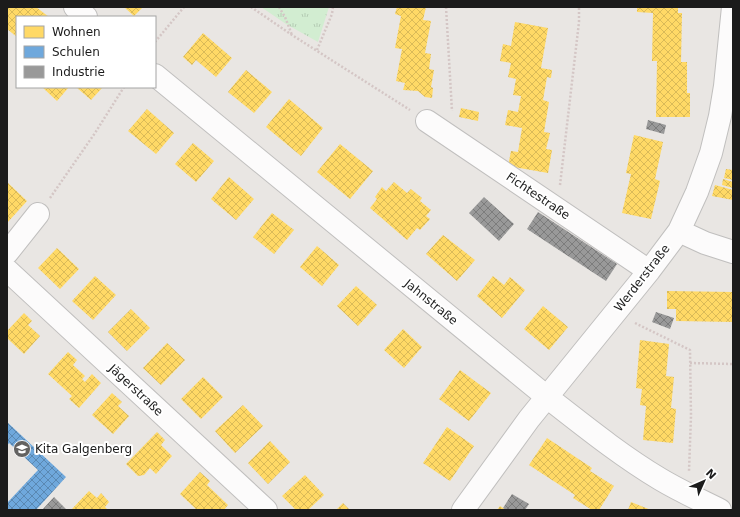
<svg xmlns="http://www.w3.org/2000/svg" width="740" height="517" viewBox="0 0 740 517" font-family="'DejaVu Sans',sans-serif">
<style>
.park{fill:url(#park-tufts)}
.homes{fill:url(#homes-cross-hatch)}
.schools{fill:url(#schools-cross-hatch)}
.industry{fill:url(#industry-cross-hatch)}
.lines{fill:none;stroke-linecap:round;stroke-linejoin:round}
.minor-casing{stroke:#c0bfbe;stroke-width:24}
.path{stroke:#d4c6c5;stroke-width:2.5;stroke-dasharray:2 2;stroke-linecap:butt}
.minor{stroke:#fcfbfb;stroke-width:22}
.labels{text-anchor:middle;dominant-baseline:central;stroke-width:4;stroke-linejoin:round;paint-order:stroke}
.street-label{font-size:12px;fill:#1b1b1b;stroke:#fff}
.poi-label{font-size:12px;fill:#1b1b1b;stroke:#fff;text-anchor:start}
</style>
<defs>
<pattern id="park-tufts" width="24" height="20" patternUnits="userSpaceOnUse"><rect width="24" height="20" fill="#d2edd1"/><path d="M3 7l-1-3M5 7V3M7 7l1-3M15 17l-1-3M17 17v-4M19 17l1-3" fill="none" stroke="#b4cbb3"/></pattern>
<pattern id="homes-cross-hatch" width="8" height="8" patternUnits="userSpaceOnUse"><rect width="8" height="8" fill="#ffd966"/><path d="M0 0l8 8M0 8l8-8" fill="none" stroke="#daba58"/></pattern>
<pattern id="schools-cross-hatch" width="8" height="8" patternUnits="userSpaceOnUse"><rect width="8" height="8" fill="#6fa8dc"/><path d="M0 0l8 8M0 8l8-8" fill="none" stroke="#5a88b2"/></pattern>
<pattern id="industry-cross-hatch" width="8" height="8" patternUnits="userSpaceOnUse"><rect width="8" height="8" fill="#999"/><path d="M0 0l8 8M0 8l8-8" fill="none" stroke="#7c7c7c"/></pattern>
</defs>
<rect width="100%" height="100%" fill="#e9e6e3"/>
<path class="park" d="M 261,7 L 329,7 L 318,42 L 286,24 Z"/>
<path class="homes" d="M 7,7 L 36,7 L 49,17 L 17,17 L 17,37 L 7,29 Z
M 124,7 L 143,7 L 134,16 Z
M 397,7 L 426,7 L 423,20 L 431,21 L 425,53 L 431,54 L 429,69 L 434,70 L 431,87 L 433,88 L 432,98 L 425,97 L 418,91 L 403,90 L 405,83 L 396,81 L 402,49 L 395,48 L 401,16 L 395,14 Z
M 637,7 L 678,7 L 678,13 L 682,13 L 681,62 L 687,62 L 687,93 L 690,93 L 690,117 L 656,117 L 657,61 L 652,61 L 653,13 L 637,12 Z
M 515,22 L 548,28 L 541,68 L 552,70 L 551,78 L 547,77 L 543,100 L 549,102 L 544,132 L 550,133 L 546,149 L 552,150 L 548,173 L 508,166 L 511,151 L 518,152 L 522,128 L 505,125 L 508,110 L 518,112 L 521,96 L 513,95 L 516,79 L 508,77 L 511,63 L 500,61 L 503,44 L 511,46 Z
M 203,33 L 232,58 L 216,77 L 196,60 L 192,65 L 183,57 Z
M 246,70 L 272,92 L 254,113 L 228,92 Z
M 42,87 L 69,87 L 57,101 Z
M 76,87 L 103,87 L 91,100 Z
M 289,99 L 323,128 L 301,156 L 266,127 Z
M 461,108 L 479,112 L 478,121 L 459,117 Z
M 147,109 L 174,133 L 156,154 L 128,131 Z
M 634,135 L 663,142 L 655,179 L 660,181 L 651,219 L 622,213 L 631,174 L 626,173 Z
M 193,143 L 214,161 L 196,182 L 175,164 Z
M 340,144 L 373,171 L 350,199 L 317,172 Z
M 726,169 L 733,170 L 733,180 L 724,178 Z
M 229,177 L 254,199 L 236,220 L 211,199 Z
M 723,179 L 733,182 L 733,188 L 722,185 Z
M 7,182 L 27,201 L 7,223 Z
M 394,182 L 407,193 L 411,189 L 422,198 L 420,201 L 431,210 L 426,216 L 430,219 L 420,230 L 417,228 L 407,240 L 370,208 L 377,199 L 375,197 L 382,187 L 386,191 Z
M 715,185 L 733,190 L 733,200 L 712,196 Z
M 272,213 L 294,230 L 274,254 L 253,237 Z
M 443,235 L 475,260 L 457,281 L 426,254 Z
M 317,246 L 339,265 L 322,286 L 300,267 Z
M 57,248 L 79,269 L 60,289 L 38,268 Z
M 95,276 L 116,295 L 93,320 L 72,301 Z
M 493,276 L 504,285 L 510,277 L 525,290 L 502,318 L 477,296 Z
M 356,286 L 377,305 L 358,326 L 337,306 Z
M 667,291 L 733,292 L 733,322 L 676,321 L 676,309 L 667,309 Z
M 543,306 L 568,327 L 549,350 L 524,329 Z
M 131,309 L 150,328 L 127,351 L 108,332 Z
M 24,313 L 32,321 L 28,325 L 40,336 L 24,354 L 7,338 L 7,331 Z
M 403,329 L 422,347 L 404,368 L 384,350 Z
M 640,340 L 669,344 L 666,376 L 674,377 L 671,408 L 676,409 L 673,443 L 643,440 L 646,406 L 640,405 L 642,389 L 636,388 Z
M 167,343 L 185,360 L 161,385 L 143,368 Z
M 68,352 L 77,360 L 73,365 L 85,376 L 82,379 L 85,382 L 92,374 L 101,383 L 79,408 L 69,399 L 72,396 L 48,374 Z
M 460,370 L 491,393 L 469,421 L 439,399 Z
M 203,377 L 223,397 L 201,419 L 181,399 Z
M 112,393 L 122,402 L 118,406 L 129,416 L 113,434 L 92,415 Z
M 243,405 L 263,426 L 235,453 L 215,431 Z
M 447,427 L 474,446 L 450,481 L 423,463 Z
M 157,432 L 165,440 L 161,445 L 172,456 L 156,474 L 150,468 L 144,475 L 138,476 L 126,464 Z
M 547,438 L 592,468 L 590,471 L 614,486 L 599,510 L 592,510 L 573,498 L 575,495 L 529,465 Z
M 270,441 L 290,462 L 268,484 L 248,463 Z
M 200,472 L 210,481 L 207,485 L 228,505 L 224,510 L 197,510 L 180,494 Z
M 305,475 L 324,495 L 308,510 L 296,510 L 282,496 Z
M 89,491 L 97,498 L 101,493 L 109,502 L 105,507 L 108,510 L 73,510 L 72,509 Z
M 631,502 L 651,510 L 628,510 Z
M 343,503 L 350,510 L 336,510 Z
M 500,506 L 506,510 L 497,510 Z"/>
<path class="schools" d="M 7,422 L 66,477 L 36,510 L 7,510 L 7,503 L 38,470 L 9,443 L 7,446 Z"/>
<path class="industry" d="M 648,120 L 666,125 L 664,134 L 646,129 Z
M 484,197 L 514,224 L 499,241 L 469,213 Z
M 538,212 L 617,264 L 606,281 L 527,229 Z
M 656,312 L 674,318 L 670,329 L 652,322 Z
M 512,494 L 529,504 L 525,510 L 506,510 L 503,508 Z
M 54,497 L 67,510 L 42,510 Z"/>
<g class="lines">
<g class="minor-casing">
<path id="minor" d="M 75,7 L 86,17
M 155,75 L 547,397 C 583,425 620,455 660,479 C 680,491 700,500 720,510
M 427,121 L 649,271
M 679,231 L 705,243 L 733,252
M 7,253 L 38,214
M 7,270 L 266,510
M 463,510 L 529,419 L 649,271 L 679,231 L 697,192 L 711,153 L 720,116 L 725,86 L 733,7"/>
</g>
<path class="path" d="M 251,7 L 292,35 L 410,110
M 279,7 L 285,17 L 292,35
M 446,7 L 452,111
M 155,42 L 184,7
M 317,50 L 332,14 L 333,7
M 560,185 L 579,22 L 579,7
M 50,198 L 95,133 L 124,87
M 635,323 L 690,350 L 691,416 L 689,471
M 690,363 L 733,364"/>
<use href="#minor" class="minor"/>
</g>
<defs>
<g id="school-disc" transform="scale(0.9)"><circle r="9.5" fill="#636261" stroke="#fff"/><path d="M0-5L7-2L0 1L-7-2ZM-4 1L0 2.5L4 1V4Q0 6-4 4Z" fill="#fff"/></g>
</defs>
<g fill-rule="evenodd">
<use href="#school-disc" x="22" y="449"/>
</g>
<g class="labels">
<g class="street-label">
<text transform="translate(538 196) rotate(34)">Fichtestraße</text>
<text transform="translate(642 278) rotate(-52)">Werderstraße</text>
<text transform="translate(431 302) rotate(39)">Jahnstraße</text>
<text transform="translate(136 390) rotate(43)">Jägerstraße</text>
</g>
<g class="poi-label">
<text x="35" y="449">Kita Galgenberg</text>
</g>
</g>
<rect width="740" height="517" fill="none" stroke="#1b1b1b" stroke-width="16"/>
<rect x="16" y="16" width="140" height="72" fill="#ffffff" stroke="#a4a4a4"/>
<rect x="24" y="26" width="20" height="12" fill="#ffd966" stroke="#a4a4a4"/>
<text x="52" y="36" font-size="12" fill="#1b1b1b">Wohnen</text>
<rect x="24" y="46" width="20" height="12" fill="#6fa8dc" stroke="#a4a4a4"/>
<text x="52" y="56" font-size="12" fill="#1b1b1b">Schulen</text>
<rect x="24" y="66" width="20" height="12" fill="#999999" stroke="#a4a4a4"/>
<text x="52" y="76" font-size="12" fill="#1b1b1b">Industrie</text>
<g transform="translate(704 481) rotate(45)" stroke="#ffffff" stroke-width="3" paint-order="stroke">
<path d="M0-3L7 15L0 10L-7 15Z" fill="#1b1b1b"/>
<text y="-6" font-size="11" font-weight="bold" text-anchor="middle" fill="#1b1b1b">N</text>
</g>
</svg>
